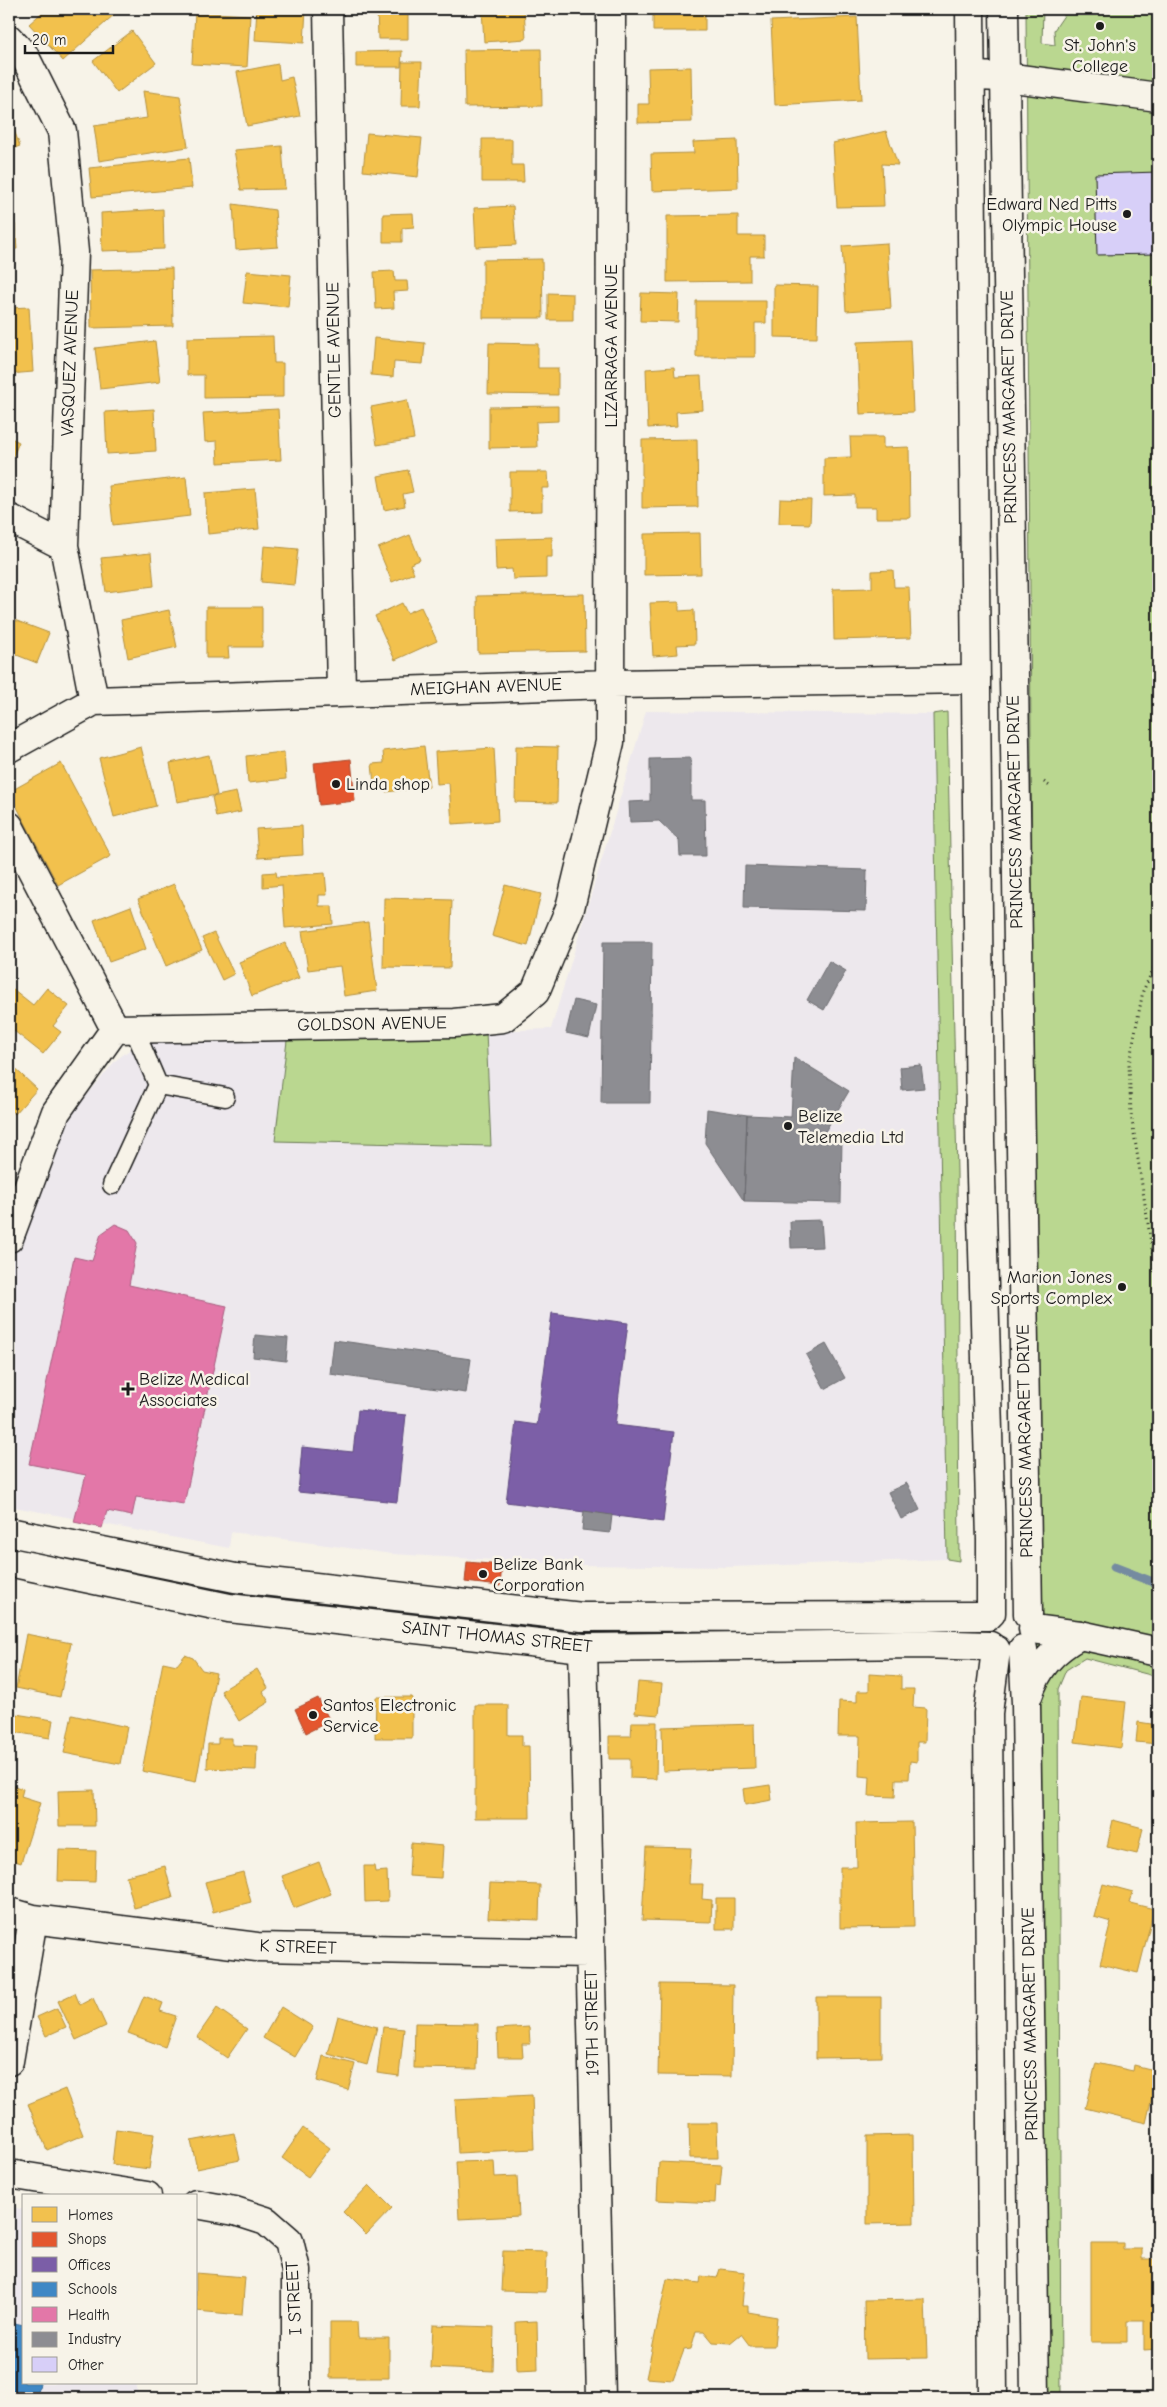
<svg xmlns="http://www.w3.org/2000/svg" width="1167" height="2407" viewBox="0 0 1167 2407" font-family="'Comic Neue',sans-serif">
<style>
.built{fill:#ede8ed}
.green{fill:#bad790;stroke:#6b7a56}
.homes{fill:#f2c14e;stroke:#b2903f}
.shops{fill:#e4572e;stroke:#a84529}
.offices{fill:#7b5ea7;stroke:#5e4a7d}
.schools{fill:#3f88c5;stroke:#346892}
.health{fill:#e377a8;stroke:#a75c7e}
.industry{fill:#8d8d92;stroke:#6b6b6f}
.lines{fill:none;stroke-linecap:round;stroke-linejoin:round}
.stream{stroke:#748ba0;stroke-width:9}
.building{fill:#d7cff8;stroke:#1c1c1c}
.service-casing{stroke:#1c1c1c;stroke-width:21}
.minor-casing{stroke:#1c1c1c;stroke-width:31}
.tertiary-casing{stroke:#1c1c1c;stroke-width:31}
.secondary-casing{stroke:#1c1c1c;stroke-width:31}
.path{stroke:#1c1c1c;stroke-width:3;stroke-dasharray:1 4;stroke-linecap:butt}
.service{stroke:#f7f3e8;stroke-width:18}
.minor{stroke:#f7f3e8;stroke-width:28}
.tertiary{stroke:#f7f3e8;stroke-width:28}
.secondary{stroke:#f7f3e8;stroke-width:28}
.poi-dot{fill:#1c1c1c;stroke:#f7f3e8;stroke-width:2}
.labels{text-anchor:middle;dominant-baseline:central;stroke-width:5;stroke-linejoin:round;paint-order:stroke}
.poi-label{font-size:18px;fill:#1c1c1c;stroke:#f7f3e8;text-anchor:start}
.street-label{font-size:18px;fill:#1c1c1c;stroke:#f7f3e8}
</style>
<rect width="100%" height="100%" fill="#f7f3e8"/>
<filter id="ink" filterUnits="userSpaceOnUse"><feTurbulence type="fractalNoise" baseFrequency=".02" numOctaves="2"/><feDisplacementMap in="SourceGraphic" scale="10" xChannelSelector="R" yChannelSelector="G"/><feConvolveMatrix kernelMatrix="1 2 1 2 8 2 1 2 1" color-interpolation-filters="sRGB"/></filter>
<g filter="url(#ink)">
<path class="built" d="M 646,711 L 933,714 L 947,1559 L 731,1567 L 579,1565 L 392,1554 L 231,1532 L 229,1548 L 9,1506 L 9,1271 L 16,1240 L 45,1160 L 73,1112 L 116,1060 L 152,1033 L 289,1024 L 491,1146 L 486,1031 L 551,1029 Z
M 9,2206 L 24,2210 L 24,2383 L 137,2383 L 137,2398 L 9,2398 Z"/>
<path class="green" d="M 1026,9 L 1043,9 L 1042,43 L 1055,45 L 1054,30 L 1065,14 L 1074,9 L 1121,9 L 1158,16 L 1158,1677 L 1085,1658 L 1066,1670 L 1058,1689 L 1061,2398 L 1049,2398 L 1038,1752 Z
M 947,712 L 957,1173 L 959,1561 L 947,1559 L 933,714 Z
M 289,1024 L 486,1031 L 491,1146 L 275,1141 Z"/>
<path class="homes" d="M 46,9 L 114,9 L 117,12 L 63,61 L 29,24 Z
M 257,9 L 306,9 L 304,43 L 255,40 Z
M 377,9 L 408,9 L 408,39 L 378,39 Z
M 482,9 L 524,9 L 526,39 L 484,42 Z
M 653,9 L 705,9 L 705,31 L 653,31 Z
M 195,12 L 250,15 L 247,67 L 192,64 Z
M 857,17 L 861,100 L 775,105 L 771,21 Z
M 132,31 L 156,63 L 117,93 L 93,61 Z
M 541,49 L 542,106 L 465,107 L 464,50 Z
M 402,51 L 401,67 L 356,67 L 356,52 Z
M 402,62 L 422,62 L 420,106 L 401,106 Z
M 278,64 L 280,80 L 292,77 L 300,116 L 247,126 L 237,72 Z
M 691,67 L 692,122 L 638,123 L 638,104 L 649,104 L 648,68 Z
M 143,91 L 180,96 L 188,147 L 99,161 L 94,126 L 147,118 Z
M 9,117 L 20,146 L 9,150 Z
M 886,131 L 898,165 L 882,164 L 884,206 L 837,207 L 833,143 Z
M 367,133 L 422,138 L 418,177 L 363,171 Z
M 482,139 L 512,139 L 512,165 L 523,165 L 524,182 L 482,182 Z
M 737,140 L 738,188 L 652,191 L 651,154 L 694,153 L 693,142 Z
M 282,146 L 285,189 L 241,190 L 234,150 Z
M 189,158 L 192,188 L 92,197 L 89,168 Z
M 233,204 L 275,210 L 278,247 L 236,250 Z
M 513,206 L 516,245 L 476,247 L 474,208 Z
M 163,209 L 164,249 L 102,251 L 101,213 Z
M 413,213 L 414,227 L 402,228 L 402,242 L 383,242 L 383,214 Z
M 738,215 L 738,236 L 764,236 L 764,256 L 750,256 L 750,281 L 667,282 L 667,216 Z
M 9,224 L 15,224 L 17,249 L 9,249 Z
M 887,243 L 891,308 L 846,311 L 842,246 Z
M 542,259 L 543,318 L 483,318 L 483,260 Z
M 172,268 L 173,326 L 91,328 L 90,270 Z
M 247,271 L 291,275 L 288,307 L 243,303 Z
M 394,271 L 395,281 L 407,281 L 408,291 L 393,292 L 394,308 L 376,309 L 374,272 Z
M 774,285 L 818,286 L 817,338 L 774,337 Z
M 548,293 L 573,294 L 573,320 L 548,320 Z
M 641,293 L 679,294 L 678,322 L 640,321 Z
M 696,301 L 766,301 L 766,323 L 755,323 L 755,357 L 696,357 Z
M 29,307 L 33,372 L 9,374 L 9,308 Z
M 273,336 L 274,363 L 283,363 L 283,397 L 204,398 L 204,375 L 187,375 L 187,338 Z
M 374,338 L 425,343 L 423,364 L 394,362 L 393,377 L 371,375 Z
M 910,340 L 913,412 L 860,414 L 857,342 Z
M 155,341 L 160,382 L 100,389 L 95,348 Z
M 489,343 L 538,344 L 538,368 L 558,368 L 558,395 L 488,394 Z
M 674,367 L 675,377 L 701,376 L 703,410 L 676,412 L 677,426 L 648,428 L 646,369 Z
M 407,400 L 414,439 L 377,445 L 371,407 Z
M 558,406 L 558,421 L 536,422 L 537,447 L 489,448 L 489,407 Z
M 154,409 L 156,451 L 107,454 L 105,412 Z
M 278,409 L 281,460 L 218,463 L 217,441 L 205,442 L 203,413 Z
M 9,437 L 19,442 L 9,466 Z
M 850,437 L 883,437 L 883,448 L 909,447 L 910,518 L 876,518 L 876,507 L 855,507 L 855,495 L 824,496 L 824,458 L 851,457 Z
M 697,439 L 698,507 L 642,508 L 642,440 Z
M 408,470 L 413,492 L 403,494 L 405,506 L 384,510 L 378,476 Z
M 510,472 L 548,472 L 549,488 L 542,488 L 542,511 L 510,512 Z
M 186,477 L 190,516 L 113,525 L 109,486 Z
M 255,489 L 259,529 L 208,534 L 205,493 Z
M 780,499 L 811,500 L 810,524 L 779,523 Z
M 700,533 L 701,574 L 644,575 L 644,534 Z
M 410,535 L 420,560 L 410,564 L 414,573 L 392,582 L 378,548 Z
M 552,537 L 552,557 L 546,557 L 546,578 L 513,579 L 512,569 L 496,570 L 495,539 Z
M 264,546 L 298,549 L 294,585 L 261,582 Z
M 151,553 L 154,586 L 106,592 L 101,558 Z
M 893,570 L 894,587 L 909,587 L 911,638 L 834,640 L 833,589 L 872,588 L 872,571 Z
M 584,594 L 585,651 L 478,653 L 477,596 Z
M 679,602 L 679,611 L 694,610 L 695,644 L 677,645 L 678,654 L 653,656 L 650,603 Z
M 402,603 L 407,613 L 421,607 L 437,641 L 395,660 L 375,616 Z
M 206,607 L 262,607 L 262,647 L 228,647 L 229,658 L 206,658 Z
M 169,610 L 177,647 L 128,658 L 121,620 Z
M 9,618 L 49,633 L 37,663 L 9,652 Z
M 424,746 L 429,787 L 386,792 L 385,782 L 374,784 L 372,764 L 384,763 L 383,751 Z
M 516,746 L 558,747 L 557,803 L 515,802 Z
M 141,747 L 156,806 L 114,817 L 99,758 Z
M 494,748 L 498,821 L 452,824 L 449,783 L 437,784 L 435,752 Z
M 284,752 L 286,779 L 248,783 L 246,756 Z
M 209,755 L 217,795 L 177,802 L 170,763 Z
M 61,763 L 111,856 L 58,885 L 9,792 Z
M 236,792 L 241,812 L 216,817 L 212,797 Z
M 302,826 L 303,855 L 258,858 L 256,829 Z
M 276,872 L 277,877 L 325,873 L 327,895 L 319,895 L 319,906 L 332,906 L 333,924 L 285,928 L 282,885 L 263,887 L 263,873 Z
M 174,884 L 202,950 L 166,966 L 138,899 Z
M 505,885 L 541,894 L 528,946 L 492,936 Z
M 384,898 L 452,900 L 450,968 L 383,967 Z
M 131,906 L 146,949 L 109,962 L 94,920 Z
M 368,922 L 377,991 L 344,996 L 340,966 L 308,970 L 302,931 Z
M 214,933 L 234,974 L 222,980 L 202,938 Z
M 285,943 L 299,978 L 252,996 L 239,962 Z
M 9,986 L 33,1005 L 47,988 L 69,1006 L 53,1026 L 61,1032 L 43,1054 L 9,1027 Z
M 9,1063 L 37,1089 L 15,1114 L 9,1109 Z
M 26,1634 L 71,1643 L 60,1697 L 16,1688 Z
M 185,1655 L 193,1658 L 202,1670 L 216,1673 L 196,1782 L 142,1771 L 163,1662 L 177,1665 Z
M 257,1669 L 268,1688 L 263,1692 L 269,1702 L 239,1721 L 221,1691 Z
M 869,1674 L 901,1676 L 901,1689 L 914,1689 L 913,1707 L 926,1708 L 925,1742 L 917,1742 L 917,1762 L 910,1761 L 909,1779 L 896,1779 L 895,1797 L 869,1796 L 870,1777 L 859,1776 L 860,1736 L 838,1736 L 839,1701 L 857,1702 L 857,1691 L 869,1691 Z
M 638,1682 L 662,1684 L 659,1715 L 635,1713 Z
M 376,1697 L 412,1697 L 412,1738 L 375,1738 Z
M 1081,1697 L 1126,1702 L 1121,1748 L 1075,1742 Z
M 475,1705 L 508,1705 L 508,1735 L 522,1735 L 522,1746 L 529,1746 L 530,1818 L 475,1818 Z
M 16,1714 L 53,1720 L 50,1738 L 14,1732 Z
M 72,1715 L 127,1727 L 120,1764 L 64,1753 Z
M 632,1722 L 657,1722 L 656,1779 L 630,1778 L 630,1759 L 609,1759 L 609,1736 L 631,1736 Z
M 1138,1722 L 1158,1725 L 1158,1744 L 1136,1742 Z
M 754,1724 L 755,1768 L 663,1771 L 662,1727 Z
M 218,1738 L 232,1738 L 232,1745 L 257,1746 L 256,1770 L 207,1768 L 208,1744 L 218,1744 Z
M 9,1784 L 23,1789 L 21,1797 L 40,1803 L 21,1863 L 9,1859 Z
M 770,1785 L 772,1800 L 745,1805 L 743,1789 Z
M 94,1790 L 95,1826 L 59,1826 L 58,1791 Z
M 1113,1820 L 1143,1828 L 1137,1854 L 1107,1847 Z
M 912,1822 L 914,1927 L 840,1928 L 840,1867 L 857,1867 L 856,1823 Z
M 411,1843 L 443,1846 L 441,1878 L 409,1876 Z
M 646,1847 L 691,1848 L 689,1884 L 703,1884 L 702,1899 L 712,1900 L 711,1922 L 642,1920 Z
M 59,1850 L 96,1851 L 95,1882 L 58,1881 Z
M 319,1862 L 331,1894 L 294,1908 L 282,1876 Z
M 165,1866 L 173,1898 L 134,1908 L 126,1876 Z
M 364,1866 L 374,1866 L 375,1872 L 387,1871 L 388,1901 L 365,1902 Z
M 243,1872 L 251,1902 L 213,1912 L 205,1882 Z
M 490,1883 L 540,1885 L 539,1920 L 488,1918 Z
M 1103,1884 L 1133,1892 L 1130,1903 L 1154,1909 L 1138,1973 L 1100,1964 L 1111,1922 L 1094,1917 Z
M 716,1898 L 734,1898 L 734,1929 L 716,1929 Z
M 660,1984 L 733,1985 L 732,2076 L 658,2075 Z
M 75,1993 L 80,2005 L 93,1998 L 106,2026 L 76,2040 L 58,2001 Z
M 144,1996 L 163,2003 L 160,2011 L 176,2016 L 165,2047 L 128,2033 Z
M 816,1997 L 881,1997 L 881,2057 L 816,2058 Z
M 281,2007 L 313,2027 L 295,2057 L 263,2038 Z
M 57,2008 L 66,2027 L 46,2036 L 37,2017 Z
M 217,2008 L 247,2029 L 227,2058 L 197,2037 Z
M 338,2016 L 377,2027 L 367,2065 L 328,2054 Z
M 415,2023 L 478,2024 L 477,2069 L 414,2068 Z
M 383,2027 L 404,2029 L 399,2076 L 377,2073 Z
M 529,2027 L 530,2044 L 522,2044 L 523,2057 L 498,2057 L 497,2029 Z
M 323,2056 L 355,2064 L 348,2090 L 317,2081 Z
M 1096,2063 L 1133,2071 L 1134,2065 L 1158,2071 L 1146,2123 L 1085,2108 Z
M 65,2089 L 83,2135 L 47,2150 L 28,2104 Z
M 532,2095 L 534,2149 L 458,2153 L 455,2099 Z
M 689,2123 L 717,2123 L 718,2158 L 690,2158 Z
M 303,2128 L 330,2148 L 308,2177 L 282,2158 Z
M 116,2129 L 154,2134 L 149,2169 L 112,2164 Z
M 234,2133 L 240,2160 L 197,2169 L 191,2141 Z
M 913,2135 L 914,2223 L 867,2224 L 867,2136 Z
M 494,2161 L 495,2177 L 517,2176 L 519,2216 L 459,2219 L 456,2162 Z
M 659,2162 L 722,2165 L 720,2186 L 716,2185 L 715,2203 L 657,2200 Z
M 369,2185 L 392,2208 L 366,2235 L 343,2212 Z
M 1091,2243 L 1123,2243 L 1123,2249 L 1142,2249 L 1142,2259 L 1158,2259 L 1158,2349 L 1144,2350 L 1144,2321 L 1127,2321 L 1127,2342 L 1091,2342 Z
M 503,2251 L 547,2252 L 546,2292 L 501,2291 Z
M 720,2269 L 745,2272 L 742,2306 L 748,2306 L 748,2312 L 777,2317 L 774,2346 L 750,2346 L 741,2334 L 730,2343 L 713,2342 L 704,2331 L 696,2331 L 691,2349 L 684,2350 L 673,2380 L 646,2378 L 667,2279 L 700,2283 L 701,2276 L 717,2278 Z
M 196,2273 L 245,2277 L 242,2315 L 196,2311 Z
M 925,2299 L 927,2358 L 865,2359 L 864,2300 Z
M 537,2321 L 538,2370 L 517,2371 L 516,2322 Z
M 330,2322 L 357,2322 L 358,2338 L 389,2338 L 389,2378 L 330,2378 Z
M 433,2325 L 494,2327 L 493,2371 L 431,2368 Z"/>
<path class="shops" d="M 351,759 L 355,801 L 319,805 L 314,763 Z
M 467,1562 L 502,1565 L 500,1586 L 465,1582 Z
M 318,1698 L 330,1721 L 306,1733 L 295,1709 Z"/>
<path class="offices" d="M 552,1313 L 628,1323 L 615,1425 L 674,1432 L 663,1522 L 506,1502 L 516,1422 L 537,1425 Z
M 358,1410 L 406,1415 L 397,1502 L 298,1492 L 302,1447 L 353,1452 Z"/>
<path class="schools" d="M 9,2322 L 24,2325 L 24,2383 L 40,2383 L 37,2398 L 9,2398 Z"/>
<path class="health" d="M 115,1224 L 129,1230 L 137,1243 L 129,1285 L 227,1306 L 184,1504 L 136,1497 L 132,1516 L 107,1511 L 102,1528 L 74,1522 L 86,1475 L 29,1464 L 74,1257 L 92,1261 L 101,1234 Z"/>
<path class="industry" d="M 691,758 L 691,800 L 705,800 L 706,856 L 680,856 L 679,840 L 659,821 L 630,822 L 629,802 L 650,801 L 650,759 Z
M 745,866 L 867,870 L 866,911 L 744,908 Z
M 603,942 L 652,942 L 650,1103 L 601,1103 Z
M 829,961 L 846,971 L 824,1010 L 807,1000 Z
M 574,1000 L 596,1005 L 589,1038 L 566,1033 Z
M 794,1057 L 849,1091 L 823,1135 L 842,1135 L 841,1203 L 744,1201 L 747,1115 L 791,1117 Z
M 921,1065 L 924,1088 L 902,1090 L 900,1067 Z
M 707,1109 L 747,1115 L 744,1201 L 705,1143 Z
M 821,1220 L 823,1247 L 791,1248 L 790,1221 Z
M 255,1335 L 288,1338 L 286,1361 L 253,1357 Z
M 334,1340 L 471,1359 L 466,1393 L 330,1374 Z
M 826,1344 L 845,1378 L 825,1389 L 806,1355 Z
M 907,1483 L 920,1510 L 901,1519 L 888,1492 Z
M 584,1511 L 612,1515 L 610,1533 L 582,1530 Z"/>
<g class="lines">
<path class="stream" d="M 1114,1567 L 1158,1584"/>
</g>
<path class="building" d="M 1158,172 L 1158,254 L 1097,255 L 1095,174 Z"/>
<g class="lines">
<g class="service-casing">
<path id="service" d="M 134,1029 L 158,1085 L 225,1097
M 112,1185 L 158,1085"/>
</g>
<g class="minor-casing">
<path id="minor" d="M 328,9 L 341,692
M 9,39 L 24,55 L 62,131 L 74,252 L 64,546 L 94,701
M 971,76 L 1005,77 L 1158,97
M 9,518 L 64,546
M 9,748 L 94,701 L 611,684 L 976,679
M 9,826 L 115,1029
M 9,1238 L 56,1112 L 115,1029 L 454,1023 L 503,1018 L 535,992 L 570,908 L 610,742 L 611,9
M 1033,1629 L 1080,1635 L 1158,1652
M 583,1648 L 601,2398
M 9,1912 L 33,1919 L 257,1947 L 590,1953
M 9,2061 L 33,1919
M 9,2174 L 147,2196
M 196,2204 L 235,2211 L 266,2221 L 289,2241 L 296,2270 L 296,2398"/>
</g>
<g class="tertiary-casing">
<path id="tertiary" d="M 9,1532 L 235,1578 L 582,1617 L 988,1616
M 9,1562 L 229,1608 L 583,1648 L 919,1644 L 990,1646"/>
</g>
<g class="secondary-casing">
<path id="secondary" d="M 970,9 L 980,1141 L 991,1540 L 991,1613
M 1004,9 L 1028,1614
M 1023,1649 L 1026,1703 L 1035,2398
M 1028,1696 C 1037,1667 1053,1650 1080,1635
M 993,2398 L 988,1713 L 996,1650"/>
</g>
<path class="path" d="M 1044,782 L 1051,787
M 1158,959 L 1143,991 L 1129,1064 L 1131,1114 L 1158,1288"/>
<use href="#service" class="service"/>
<use href="#minor" class="minor"/>
<use href="#tertiary" class="tertiary"/>
<use href="#secondary" class="secondary"/>
</g>
</g>
<g class="poi-dot">
<circle cx="1100" cy="26" r="5"/>
<circle cx="1127" cy="214" r="5"/>
<circle cx="336" cy="784" r="5"/>
<circle cx="788" cy="1126" r="5"/>
<circle cx="1122" cy="1287" r="5"/>
<path d="M125.5 1381.5h5v5h5v5h-5v5h-5v-5h-5v-5h5z"/>
<circle cx="483" cy="1574" r="5"/>
<circle cx="313" cy="1715" r="5"/>
</g>
<g class="labels">
<g class="poi-label">
<text x="1100" y="45" text-anchor="middle">St. John's<tspan x="1100" dy="21">College</tspan></text>
<text x="1117" y="204" text-anchor="end">Edward Ned Pitts<tspan x="1117" dy="21">Olympic House</tspan></text>
<text x="346" y="784">Linda shop</text>
<text x="798" y="1116">Belize<tspan x="798" dy="21">Telemedia Ltd</tspan></text>
<text x="1112" y="1277" text-anchor="end">Marion Jones<tspan x="1112" dy="21">Sports Complex</tspan></text>
<text x="139" y="1379">Belize Medical<tspan x="139" dy="21">Associates</tspan></text>
<text x="493" y="1564">Belize Bank<tspan x="493" dy="21">Corporation</tspan></text>
<text x="323" y="1705">Santos Electronic<tspan x="323" dy="21">Service</tspan></text>
</g>
<g class="street-label">
<text transform="translate(611 346) rotate(-90)">LIZARRAGA AVENUE</text>
<text transform="translate(334 350) rotate(-91)">GENTLE AVENUE</text>
<text transform="translate(70 363) rotate(-88)">VASQUEZ AVENUE</text>
<text transform="translate(1009 407) rotate(-91)">PRINCESS MARGARET DRIVE</text>
<text transform="translate(486 687) rotate(-2)">MEIGHAN AVENUE</text>
<text transform="translate(1015 812) rotate(-91)">PRINCESS MARGARET DRIVE</text>
<text transform="translate(372 1024) rotate(-1)">GOLDSON AVENUE</text>
<text transform="translate(1025 1441) rotate(-91)">PRINCESS MARGARET DRIVE</text>
<text transform="translate(497 1637) rotate(6)">SAINT THOMAS STREET</text>
<text transform="translate(298 1947) rotate(2)">K STREET</text>
<text transform="translate(592 2023) rotate(-91)">19TH STREET</text>
<text transform="translate(1030 2024) rotate(-91)">PRINCESS MARGARET DRIVE</text>
<text transform="translate(294 2298) rotate(-93)">I STREET</text>
</g>
</g>
<rect width="1167" height="2407" fill="none" stroke="#f7f3e8" stroke-width="30"/>
<rect x="15" y="15" width="1137" height="2377" fill="none" stroke="#1c1c1c" stroke-width="2" filter="url(#ink)"/>
<rect x="22" y="2194" width="175" height="190" fill="#f7f3e8" stroke="#9f9d96"/>
<rect x="32" y="2207" width="25" height="15" fill="#f2c14e" stroke="#9f9d96"/>
<text x="68" y="2220" font-size="15" fill="#1c1c1c">Homes</text>
<rect x="32" y="2232" width="25" height="15" fill="#e4572e" stroke="#9f9d96"/>
<text x="68" y="2244" font-size="15" fill="#1c1c1c">Shops</text>
<rect x="32" y="2257" width="25" height="15" fill="#7b5ea7" stroke="#9f9d96"/>
<text x="68" y="2270" font-size="15" fill="#1c1c1c">Offices</text>
<rect x="32" y="2282" width="25" height="15" fill="#3f88c5" stroke="#9f9d96"/>
<text x="68" y="2294" font-size="15" fill="#1c1c1c">Schools</text>
<rect x="32" y="2307" width="25" height="15" fill="#e377a8" stroke="#9f9d96"/>
<text x="68" y="2320" font-size="15" fill="#1c1c1c">Health</text>
<rect x="32" y="2332" width="25" height="15" fill="#8d8d92" stroke="#9f9d96"/>
<text x="68" y="2344" font-size="15" fill="#1c1c1c">Industry</text>
<rect x="32" y="2357" width="25" height="15" fill="#d7cff8" stroke="#9f9d96"/>
<text x="68" y="2370" font-size="15" fill="#1c1c1c">Other</text>
<path d="M25 45v8h88v-8" fill="none" stroke="#1c1c1c" stroke-width="2.5"/>
<text x="32" y="45" font-size="15" fill="#1c1c1c" stroke="#f7f3e8" stroke-width="4" paint-order="stroke">20 m</text>
</svg>
